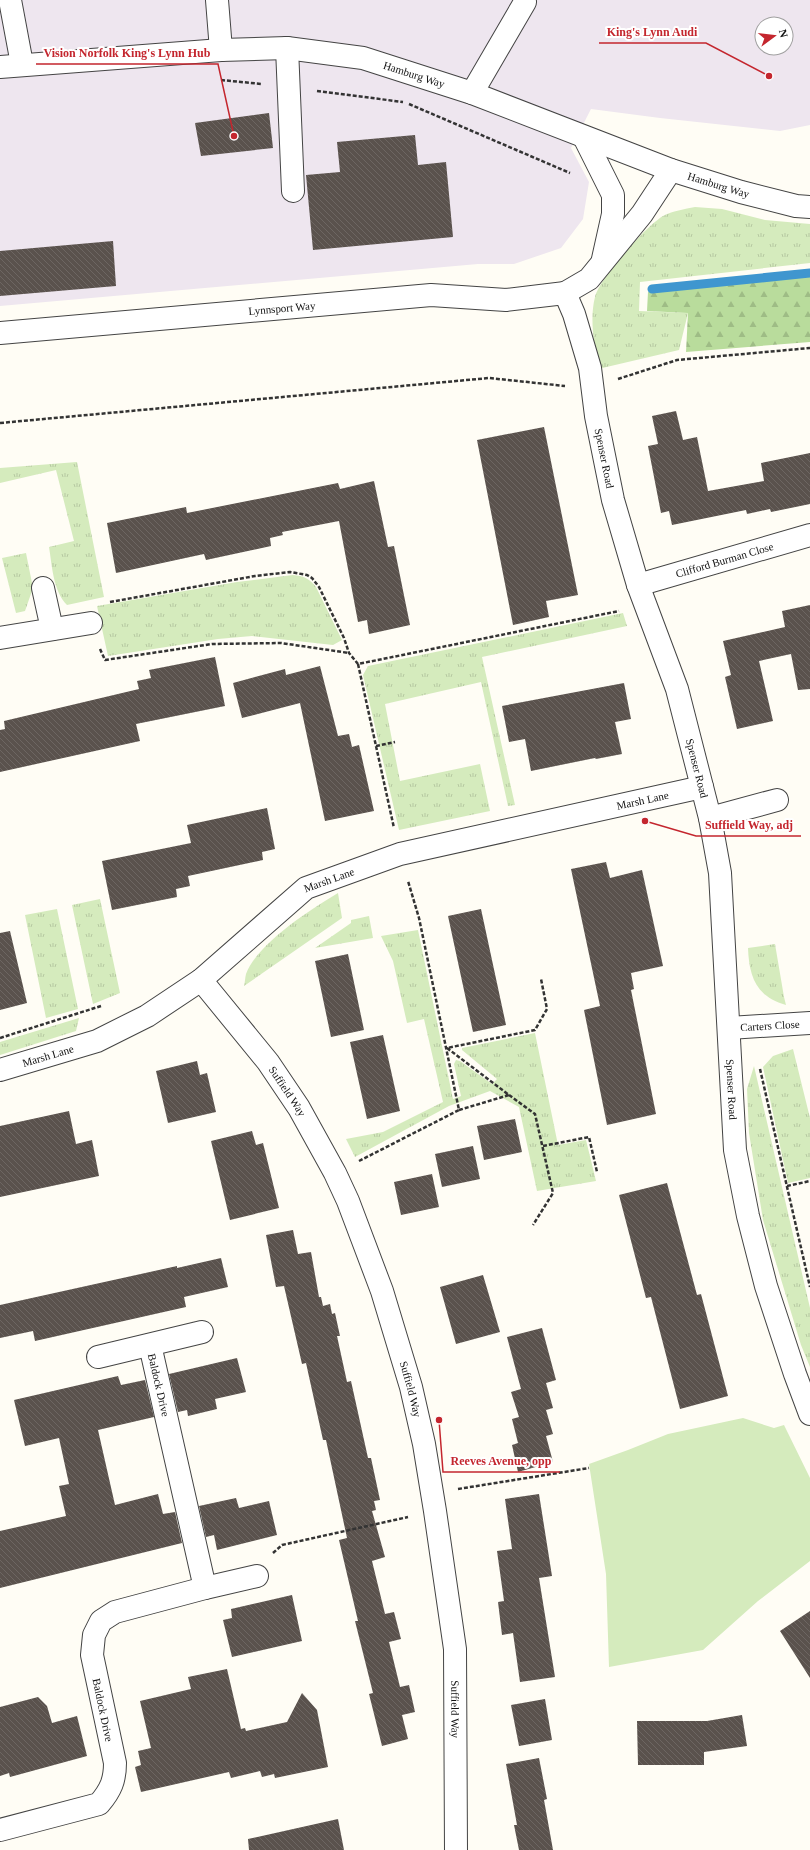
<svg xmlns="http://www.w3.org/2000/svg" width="810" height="1850" viewBox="0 0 810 1850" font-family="Georgia,serif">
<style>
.industrial{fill:#eee6ef;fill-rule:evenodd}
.grass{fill:url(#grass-tufts)}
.forest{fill:url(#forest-firs)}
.park{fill:#d5ebbd}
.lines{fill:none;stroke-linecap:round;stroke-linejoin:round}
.stream{stroke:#3f96cf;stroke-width:9}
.building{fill:url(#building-back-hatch)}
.minor-casing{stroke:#444;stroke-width:24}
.path{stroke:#333;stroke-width:2.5;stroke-dasharray:4 2;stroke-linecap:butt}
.minor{stroke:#fff;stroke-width:22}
.labels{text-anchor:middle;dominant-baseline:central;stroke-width:4;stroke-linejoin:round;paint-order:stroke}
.street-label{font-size:11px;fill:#111;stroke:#fff}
.leader{fill:none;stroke:#c4262e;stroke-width:1.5}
.callout-dot{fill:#c4262e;stroke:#fff;stroke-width:1.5}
.callout-label{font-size:12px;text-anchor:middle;font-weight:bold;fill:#c4262e;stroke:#fff;stroke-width:4;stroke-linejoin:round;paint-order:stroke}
</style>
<defs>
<pattern id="grass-tufts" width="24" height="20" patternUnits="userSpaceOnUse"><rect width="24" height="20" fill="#d5ebbd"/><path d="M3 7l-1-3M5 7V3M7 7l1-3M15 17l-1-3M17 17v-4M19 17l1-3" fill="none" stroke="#b6c8a1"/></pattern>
<pattern id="forest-firs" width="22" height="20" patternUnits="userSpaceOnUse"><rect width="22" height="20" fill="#b9dc9c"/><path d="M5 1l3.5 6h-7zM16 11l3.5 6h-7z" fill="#9ebc85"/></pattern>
<pattern id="building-back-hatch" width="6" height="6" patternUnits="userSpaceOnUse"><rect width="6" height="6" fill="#5a524d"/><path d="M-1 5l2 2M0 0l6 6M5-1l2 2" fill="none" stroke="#6d6662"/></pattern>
</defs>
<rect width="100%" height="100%" fill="#fffdf5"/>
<path class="industrial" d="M 0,0 L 810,0 L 810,125 L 780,131 L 660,118 L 591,109 L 571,148 L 589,182 L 583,219 L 561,248 L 514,264 L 478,264 L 0,306 ZM 762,24 L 786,24 L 786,48 L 762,48 Z"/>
<path class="grass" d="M 695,207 L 722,209 L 765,220 L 810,224 L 810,263 L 640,282 L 639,311 L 688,313 L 679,350 L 598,369 C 595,345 589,321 595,297 C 599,279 646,226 663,216 C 672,211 685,209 695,207 Z
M 77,462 L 104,597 L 67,605 C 53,591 52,565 49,547 L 74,541 L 56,470 L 0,483 L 0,468 Z
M 26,553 L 33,588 L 25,611 L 16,613 L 2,558 Z
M 293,575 C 303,576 309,578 316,587 L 342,640 L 333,645 L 252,636 L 218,639 L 108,656 L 97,606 L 237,582 Z
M 623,613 L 627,626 L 482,657 L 515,805 L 508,806 L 481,682 L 385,704 L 400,781 L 480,764 L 490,811 L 399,830 L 363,675 L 368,666 Z
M 338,893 L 342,918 L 244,986 C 245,982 245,978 246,974 C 257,944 311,909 338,893 Z
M 100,899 L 120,993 L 93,1004 L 72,905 Z
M 57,909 L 78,1009 L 46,1018 L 25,915 Z
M 369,916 L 373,938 L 315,948 L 351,923 L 351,920 Z
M 418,930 L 453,1099 L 461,1096 L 454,1064 L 456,1060 L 460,1061 L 492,1084 L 497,1079 L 462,1050 L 462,1048 L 535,1033 L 558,1145 L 586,1140 L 596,1181 L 537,1191 L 519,1107 L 490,1091 L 449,1106 L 355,1157 L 346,1139 L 383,1132 L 443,1102 L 424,1019 L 407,1023 L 393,961 L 381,936 Z
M 775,944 L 784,997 L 786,1005 C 756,997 749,976 748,948 Z
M 79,1018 L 76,1031 L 0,1055 L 0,1042 Z
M 793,1049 L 810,1118 L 810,1178 L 788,1183 L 763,1067 L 773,1056 Z
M 754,1066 L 810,1308 L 810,1367 L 801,1345 L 763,1220 L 749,1133 L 747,1089 Z"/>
<path class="forest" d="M 810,274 L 810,342 L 686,352 L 688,313 L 647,311 L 648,292 Z"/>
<path class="park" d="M 743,1418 L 774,1428 L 784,1425 L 810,1478 L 810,1561 L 758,1601 L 703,1650 L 609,1667 L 606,1574 L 589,1464 L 628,1450 L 668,1434 Z"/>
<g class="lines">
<path class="stream" d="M 652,289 L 810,273"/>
</g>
<path class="building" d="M 269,113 L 273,148 L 201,156 L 195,123 Z
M 415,135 L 418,165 L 446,162 L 453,237 L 313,250 L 306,175 L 340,172 L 337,142 Z
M 113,241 L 116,286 L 0,296 L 0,251 Z
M 676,411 L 683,440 L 697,437 L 708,491 L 764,481 L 761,463 L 810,453 L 810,504 L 771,512 L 770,509 L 747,514 L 746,510 L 672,525 L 669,511 L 661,513 L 648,446 L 658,444 L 652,416 Z
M 544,427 L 578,595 L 546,601 L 549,617 L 513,625 L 477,440 Z
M 374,481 L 388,547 L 394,546 L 410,625 L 369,634 L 367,620 L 358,622 L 339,521 L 282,532 L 283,535 L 270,538 L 271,546 L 206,560 L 204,554 L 116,573 L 107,523 L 186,507 L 187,513 L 338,483 L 340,489 Z
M 810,605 L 810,689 L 798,690 L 791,654 L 759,661 L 773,721 L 737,729 L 725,677 L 731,675 L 723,641 L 785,627 L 782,611 Z
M 215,657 L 225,706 L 136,724 L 140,741 L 0,772 L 0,730 L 5,729 L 4,721 L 139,689 L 137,681 L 151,678 L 149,670 Z
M 320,666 L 338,736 L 349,734 L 352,747 L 359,745 L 374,811 L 325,821 L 300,703 L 242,718 L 233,683 L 285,669 L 286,675 Z
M 624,683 L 631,719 L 615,722 L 622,754 L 596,759 L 595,758 L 531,771 L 525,739 L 509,742 L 502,706 Z
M 267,808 L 275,849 L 262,852 L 263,860 L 188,876 L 190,886 L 176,889 L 177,897 L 112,910 L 102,861 L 191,843 L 187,825 Z
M 606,862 L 610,878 L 642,870 L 663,966 L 631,973 L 634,989 L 631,990 L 656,1114 L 607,1125 L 584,1010 L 600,1006 L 571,869 Z
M 481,909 L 506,1025 L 473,1032 L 448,916 Z
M 10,931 L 27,1003 L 0,1010 L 0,933 Z
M 348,954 L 364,1030 L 331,1037 L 315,961 Z
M 383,1035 L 400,1111 L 367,1119 L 350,1042 Z
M 197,1061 L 200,1075 L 207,1073 L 216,1112 L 168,1123 L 156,1071 Z
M 69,1111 L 76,1144 L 92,1140 L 99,1176 L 0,1197 L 0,1126 Z
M 515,1119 L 522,1152 L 484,1160 L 477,1126 Z
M 252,1131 L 256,1145 L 263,1143 L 279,1208 L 230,1220 L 211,1141 Z
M 473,1146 L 480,1179 L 442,1187 L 435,1154 Z
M 432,1174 L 439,1207 L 401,1215 L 394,1182 Z
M 667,1183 L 697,1295 L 701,1294 L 728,1396 L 680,1409 L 651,1297 L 646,1298 L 619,1195 Z
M 293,1230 L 298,1254 L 311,1252 L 319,1297 L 321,1297 L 323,1306 L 330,1304 L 332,1314 L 335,1313 L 340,1336 L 337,1336 L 347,1382 L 351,1381 L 368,1458 L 371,1458 L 380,1500 L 374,1501 L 376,1510 L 372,1511 L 385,1557 L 372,1561 L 385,1614 L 394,1612 L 401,1639 L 389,1642 L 400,1687 L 409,1685 L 415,1712 L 402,1715 L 408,1739 L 382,1746 L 369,1694 L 373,1693 L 355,1621 L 358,1621 L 339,1540 L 347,1538 L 326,1440 L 323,1440 L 306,1363 L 302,1364 L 284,1286 L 276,1287 L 266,1235 Z
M 221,1258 L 228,1287 L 184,1297 L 186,1307 L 35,1341 L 33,1331 L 0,1338 L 0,1305 L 177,1266 L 177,1268 Z
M 483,1275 L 500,1332 L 456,1344 L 440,1287 Z
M 542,1328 L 556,1380 L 546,1383 L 553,1408 L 546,1410 L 553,1434 L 546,1436 L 553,1462 L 518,1472 L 512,1445 L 518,1443 L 512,1419 L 519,1417 L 511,1392 L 521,1389 L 507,1337 Z
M 237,1358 L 246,1392 L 215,1399 L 217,1409 L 188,1416 L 187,1410 L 178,1412 L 169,1374 Z
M 118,1376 L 121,1385 L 145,1380 L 154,1417 L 98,1430 L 115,1505 L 158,1494 L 163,1514 L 175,1512 L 182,1543 L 0,1588 L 0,1531 L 66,1516 L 59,1486 L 69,1484 L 59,1438 L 25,1446 L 14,1400 Z
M 539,1494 L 552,1576 L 539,1578 L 555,1677 L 520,1682 L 513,1633 L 502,1635 L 498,1602 L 504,1601 L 497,1551 L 512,1549 L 505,1499 Z
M 236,1498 L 239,1508 L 269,1501 L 277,1535 L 217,1550 L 214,1535 L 206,1537 L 199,1506 Z
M 292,1595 L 302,1641 L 232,1657 L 223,1620 L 232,1618 L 231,1609 Z
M 810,1611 L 810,1678 L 780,1631 Z
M 227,1669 L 241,1729 L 245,1728 L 246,1731 L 287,1722 L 302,1693 L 317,1710 L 328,1767 L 275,1778 L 274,1774 L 262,1777 L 260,1771 L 231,1778 L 229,1772 L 141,1792 L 135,1767 L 141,1765 L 138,1751 L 151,1748 L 140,1701 L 191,1689 L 188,1677 Z
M 38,1697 L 47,1706 L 52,1723 L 77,1716 L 87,1756 L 10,1777 L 9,1773 L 0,1776 L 0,1707 Z
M 545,1699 L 552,1740 L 519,1746 L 511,1705 Z
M 742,1715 L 747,1746 L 704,1752 L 704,1765 L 638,1765 L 637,1721 L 707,1721 Z
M 539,1758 L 547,1799 L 544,1800 L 553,1850 L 519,1850 L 514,1825 L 517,1825 L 506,1764 Z
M 338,1819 L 344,1850 L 249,1850 L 248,1839 Z"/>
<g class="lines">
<g class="minor-casing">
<g id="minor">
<path d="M 10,0 L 22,64"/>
<path d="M 217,0 L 221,50"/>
<path d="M 287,48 L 293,191"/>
<path id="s1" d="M 0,67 L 221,50 L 287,48 L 363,58 L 472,93 L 671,170 L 741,192 L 796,206 L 810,207"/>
<path d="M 472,93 L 525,2"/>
<path d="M 584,137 L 613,195 L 613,214 L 603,259"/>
<path id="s2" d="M 671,170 L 642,214 L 589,279 L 565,293 L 574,314 L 590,368 L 596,416 L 613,500 L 638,585 L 677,689 L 710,818 L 720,873 L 735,1150 L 748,1216 L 766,1286 L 795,1374 L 810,1414"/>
<path id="s3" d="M 0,333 L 431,295 L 506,300 L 565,293"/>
<path id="s4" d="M 638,585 L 810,535"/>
<path d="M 43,588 L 52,629"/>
<path d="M 0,638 L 91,623"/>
<path d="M 710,818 L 777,800"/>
<path id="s5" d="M 201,980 L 268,1062 L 299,1108 L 335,1173 L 348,1201 L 382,1291 L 411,1387 L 424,1444 L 435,1511 L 455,1649 L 456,1850"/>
<path id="s6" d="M 729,1028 L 810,1023"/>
<path id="s7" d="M 0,1070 L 97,1041 L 147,1016 L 201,980 L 306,888 L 400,854 L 702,787"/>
<path d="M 98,1357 L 202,1332"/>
<path d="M 205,1588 L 257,1576"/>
<path d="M 0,1830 L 99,1804 C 111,1790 115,1780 115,1763 L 92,1655 L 94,1635 L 101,1621 L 115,1612 L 205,1588 L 150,1345"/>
</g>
</g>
<path class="path" d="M 221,80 L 262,84
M 317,91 L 403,102
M 409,104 L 570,173
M 618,379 L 677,360 L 810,348
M 0,423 L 489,378 L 565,386
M 110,602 L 255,576 L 290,572 L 307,575 L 312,578 L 319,587 L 344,638 L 349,653 L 358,664 L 619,611
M 100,649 L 105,660 L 212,644 L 281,643 L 349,653
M 358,664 L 394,828
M 376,746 L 395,742
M 0,1038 L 101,1006
M 760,1069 L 810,1287
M 509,1095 L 535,1114 L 553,1193 L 533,1225
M 459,1110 L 509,1095 L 447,1048 L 535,1030 L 547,1009 L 541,979
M 543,1146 L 589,1137 L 597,1172
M 359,1161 L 459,1110 L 419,918 L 408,881
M 787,1186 L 810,1181
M 458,1489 L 589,1468
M 273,1553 L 282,1545 L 408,1517"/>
<use href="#minor" class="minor"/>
</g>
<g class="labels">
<g class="street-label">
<text stroke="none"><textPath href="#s1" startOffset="418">Hamburg Way</textPath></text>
<text stroke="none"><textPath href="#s1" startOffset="742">Hamburg Way</textPath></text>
<text stroke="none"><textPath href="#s3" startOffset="283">Lynnsport Way</textPath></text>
<text stroke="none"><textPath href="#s2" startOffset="335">Spenser Road</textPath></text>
<text stroke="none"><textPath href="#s4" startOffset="90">Clifford Burman Close</textPath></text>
<text stroke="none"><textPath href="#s2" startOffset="659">Spenser Road</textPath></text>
<text stroke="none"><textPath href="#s7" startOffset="710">Marsh Lane</textPath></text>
<text stroke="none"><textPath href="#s7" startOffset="386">Marsh Lane</textPath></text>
<text stroke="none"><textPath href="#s6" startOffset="41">Carters Close</textPath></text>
<text stroke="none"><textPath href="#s7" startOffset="50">Marsh Lane</textPath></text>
<text stroke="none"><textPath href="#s2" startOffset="983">Spenser Road</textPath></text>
<text stroke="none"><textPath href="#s5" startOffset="141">Suffield Way</textPath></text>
<text transform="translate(159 1385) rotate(77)">Baldock Drive</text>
<text stroke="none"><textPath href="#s5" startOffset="465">Suffield Way</textPath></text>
<text stroke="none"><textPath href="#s5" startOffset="789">Suffield Way</textPath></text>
<text transform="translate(103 1710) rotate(78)">Baldock Drive</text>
</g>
</g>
<path class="leader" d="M769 76L706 43H599M234 136L218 64H36M645 821L696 836H801M439 1420L443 1472H560"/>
<g class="callout-dot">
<circle cx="769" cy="76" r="4"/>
<circle cx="234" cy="136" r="4"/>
<circle cx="645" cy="821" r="4"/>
<circle cx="439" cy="1420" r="4"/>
</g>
<g class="callout-label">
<text x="652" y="36">King's Lynn Audi</text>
<text x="127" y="57">Vision Norfolk King's Lynn Hub</text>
<text x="749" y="829">Suffield Way, adj</text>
<text x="501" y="1465">Reeves Avenue, opp</text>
</g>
<g transform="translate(774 36) rotate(75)"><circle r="19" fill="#ffffff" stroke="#a0a0a0"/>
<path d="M0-3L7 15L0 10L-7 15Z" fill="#c4262e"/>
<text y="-6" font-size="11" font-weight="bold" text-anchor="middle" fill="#111111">N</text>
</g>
</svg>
